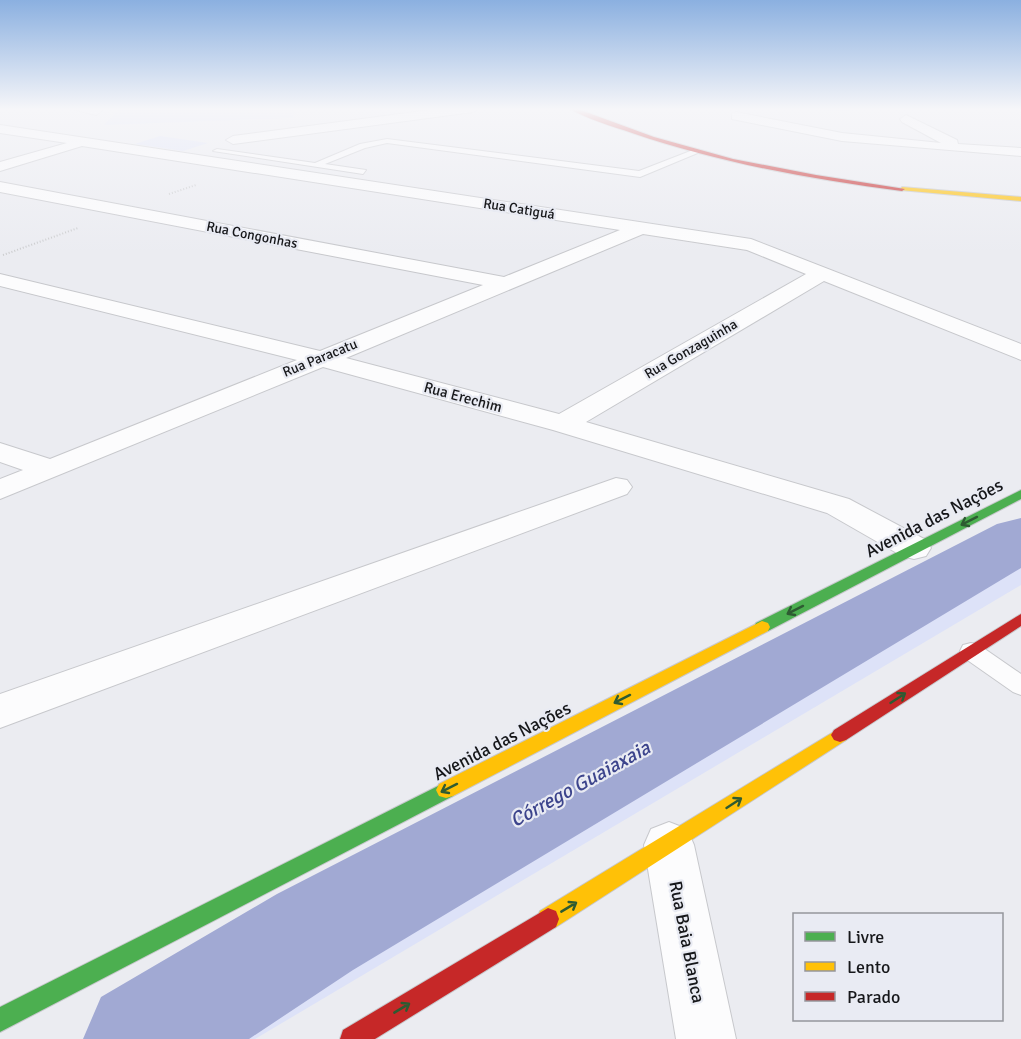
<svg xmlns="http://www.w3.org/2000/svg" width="1021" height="1039" viewBox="0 0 1021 1039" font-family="Signika,sans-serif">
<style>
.green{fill:#dde2f8}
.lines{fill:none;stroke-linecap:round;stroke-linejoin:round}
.river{fill:#a1a9d3;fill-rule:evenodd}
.lane-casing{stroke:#c7c8cc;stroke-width:2}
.street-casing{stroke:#c7c8cc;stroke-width:2}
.fast-casing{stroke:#c7c8cc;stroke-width:2}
.slow-casing{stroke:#c7c8cc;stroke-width:2}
.jam-casing{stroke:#c7c8cc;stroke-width:2}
.path{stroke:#cacbcd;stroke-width:2;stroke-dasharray:1 2;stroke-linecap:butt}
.lane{fill:#fcfcfd;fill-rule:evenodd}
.street{fill:#fcfcfd;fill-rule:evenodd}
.fast{fill:#4caf50;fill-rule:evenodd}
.slow{fill:#ffc107;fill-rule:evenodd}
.jam{fill:#c62828;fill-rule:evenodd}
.oneway{stroke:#2e5b32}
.labels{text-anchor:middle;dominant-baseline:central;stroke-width:4.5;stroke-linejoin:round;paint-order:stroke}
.far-street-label{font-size:14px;fill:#16171a;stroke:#e9ebf3}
.street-label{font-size:15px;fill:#16171a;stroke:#e9ebf3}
.near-street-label{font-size:18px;fill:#16171a;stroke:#e9ebf3}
.near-water-label{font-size:20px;font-style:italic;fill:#3c448c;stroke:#e9ebf3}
</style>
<rect width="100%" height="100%" fill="#ebecf1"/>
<path class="green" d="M 120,108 L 295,108 L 293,118 L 104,125 Z
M 755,108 L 906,108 L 840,111 Z
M 160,136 L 208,143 L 183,151 L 135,144 Z
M 1021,553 L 1021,585 L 255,1039 L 186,1039 L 286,973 Z"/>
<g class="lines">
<path class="river" d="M 1021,518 L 1021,568 L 353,970 L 249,1039 L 83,1039 L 101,997 L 277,894 L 997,524 Z"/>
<g class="lane-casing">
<path id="lane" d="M 387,139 L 639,171 L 693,150 L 700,152 L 640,177 L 387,143 L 365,148 L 325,164 L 366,170 L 363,174 L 213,151 L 217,149 L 315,163 L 360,144 Z
M 971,643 L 979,645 L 1021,674 L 1021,695 L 1013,692 L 963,657 L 960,651 L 963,645 Z"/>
</g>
<g class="street-casing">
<path id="street" d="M 68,108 L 99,108 L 102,111 L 96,115 Z
M 445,108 L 479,108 L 473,112 L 233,144 L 226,140 L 233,136 Z
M 736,112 L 842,133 L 941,143 L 902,122 L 900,119 L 906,115 L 957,140 L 958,144 L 1021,148 L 1021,156 L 842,141 L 732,119 L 732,113 Z
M 0,125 L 751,239 L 1021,344 L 1021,360 L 824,281 L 586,422 L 849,499 L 926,540 L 931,548 L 926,556 L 914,559 L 902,556 L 827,513 L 553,430 L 323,367 L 0,499 L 0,479 L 23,470 L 0,462 L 0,443 L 50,459 L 297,360 L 0,286 L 0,274 L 320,351 L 483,285 L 0,192 L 0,182 L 504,277 L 620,230 L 82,146 L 0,171 L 0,162 L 67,143 L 0,133 ZM 643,234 L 747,250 L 806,274 L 559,414 L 346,358 Z
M 616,478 L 627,480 L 632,487 L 627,494 L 0,728 L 0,694 Z
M 669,822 L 687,829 L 694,845 L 736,1039 L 676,1039 L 644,845 L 651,829 Z"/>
</g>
<g class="fast-casing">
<path id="fast" d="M 1021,490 L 1021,499 L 768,631 L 756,631 L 754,627 L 756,623 Z
M 446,782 L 453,784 L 456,790 L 453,796 L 0,1032 L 0,1007 Z"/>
</g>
<g class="slow-casing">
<path id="slow" d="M 902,187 L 1021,197 L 1021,201 L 900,190 Z
M 762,621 L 768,623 L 770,627 L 768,631 L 453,796 L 446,798 L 439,796 L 436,790 L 439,784 Z
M 840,728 L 846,730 L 849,735 L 846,740 L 556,927 L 548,930 L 540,927 L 537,919 L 540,911 Z"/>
</g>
<g class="jam-casing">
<path id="jam" d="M 568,108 L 575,108 L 654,137 L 733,159 L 816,175 L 905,189 L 902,191 C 810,179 720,163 632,133 C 611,126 587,119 568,108 Z
M 1021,614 L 1021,626 L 846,740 L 840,742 L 834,740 L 831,735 L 834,730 Z
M 548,908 L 556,911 L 559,919 L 556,927 L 375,1039 L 340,1039 L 343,1030 Z"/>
</g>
<path class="path" d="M 169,194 L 196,185
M 3,255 L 78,228"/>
<use href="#lane" class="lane"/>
<use href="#street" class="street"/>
<use href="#fast" class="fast"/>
<use href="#slow" class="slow"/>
<use href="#jam" class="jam"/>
</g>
<defs><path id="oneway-shaft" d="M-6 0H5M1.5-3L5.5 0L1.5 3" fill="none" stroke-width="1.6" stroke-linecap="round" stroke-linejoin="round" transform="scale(1.5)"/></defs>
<g class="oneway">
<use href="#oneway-shaft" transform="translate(969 521) rotate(153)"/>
<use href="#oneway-shaft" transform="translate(795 610) rotate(153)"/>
<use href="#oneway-shaft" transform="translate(898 698) rotate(-33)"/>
<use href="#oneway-shaft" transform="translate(622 699) rotate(153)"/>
<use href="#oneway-shaft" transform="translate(449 788) rotate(153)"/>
<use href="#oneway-shaft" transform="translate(734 803) rotate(-33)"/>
<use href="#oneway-shaft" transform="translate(569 907) rotate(-31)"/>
<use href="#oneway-shaft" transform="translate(402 1008) rotate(-31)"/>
</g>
<linearGradient id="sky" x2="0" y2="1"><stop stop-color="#8bb0e0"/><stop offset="0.43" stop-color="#f6f6f9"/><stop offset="1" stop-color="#f6f6f9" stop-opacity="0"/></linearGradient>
<rect width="1021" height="254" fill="url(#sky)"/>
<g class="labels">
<g class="far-street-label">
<text transform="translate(519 209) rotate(9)">Rua Catiguá</text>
<text transform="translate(252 235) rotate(11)">Rua Congonhas</text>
<text transform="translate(691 349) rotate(-30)">Rua Gonzaguinha</text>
<text transform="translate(320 358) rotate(-22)">Rua Paracatu</text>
</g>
<g class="street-label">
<text transform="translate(463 397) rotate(15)">Rua Erechim</text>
</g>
<g class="near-street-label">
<text transform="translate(934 518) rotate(-27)">Avenida das Nações</text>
<text transform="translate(502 741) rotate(-27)">Avenida das Nações</text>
<text transform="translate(687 942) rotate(79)">Rua Baia Blanca</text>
</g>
<g class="near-water-label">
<text transform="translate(580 784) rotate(-29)">Córrego Guaiaxaia</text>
</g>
</g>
<rect x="793" y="913" width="210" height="108" fill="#e9ebf3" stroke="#95969c" stroke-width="1.5"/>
<rect x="805" y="932" width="30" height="9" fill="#4caf50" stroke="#95969c" stroke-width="1.5"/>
<text x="847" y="943" font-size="18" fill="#16171a">Livre</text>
<rect x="805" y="962" width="30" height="9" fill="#ffc107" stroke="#95969c" stroke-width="1.5"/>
<text x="847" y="973" font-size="18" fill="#16171a">Lento</text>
<rect x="805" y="992" width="30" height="9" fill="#c62828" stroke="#95969c" stroke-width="1.5"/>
<text x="847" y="1003" font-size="18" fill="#16171a">Parado</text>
</svg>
